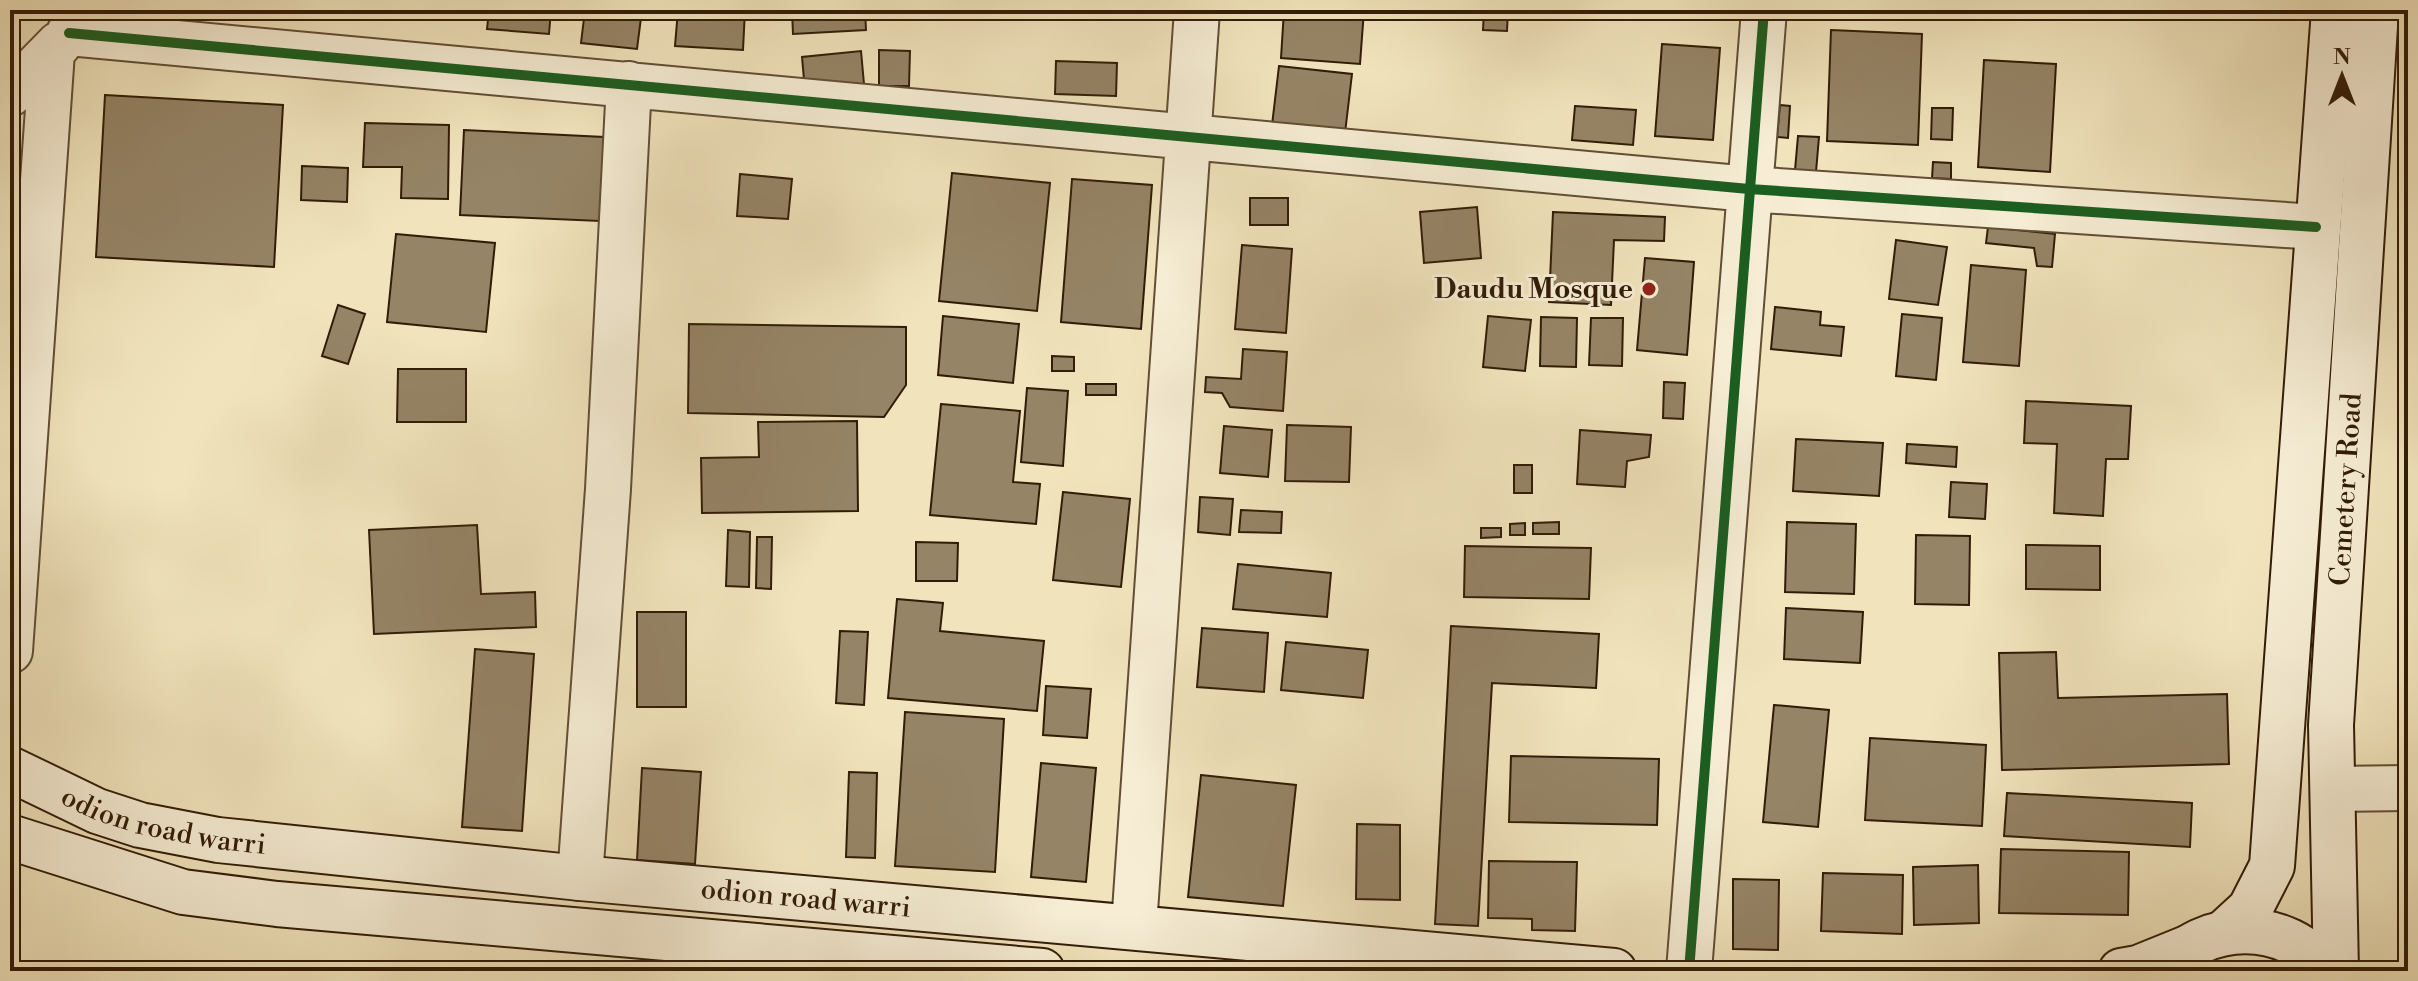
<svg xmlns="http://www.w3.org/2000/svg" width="2418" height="981" viewBox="0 0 2418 981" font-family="'Libre Bodoni',serif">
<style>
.building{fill:#958466;stroke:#321c07;stroke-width:2}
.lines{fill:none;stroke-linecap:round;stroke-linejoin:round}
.minor-casing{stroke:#624e34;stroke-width:48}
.secondary-casing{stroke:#321c07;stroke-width:48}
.minor{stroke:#f6edd4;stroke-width:44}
.secondary{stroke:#f6edd4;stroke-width:44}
.cycleway-casing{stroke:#f6edd4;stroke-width:15}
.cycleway{stroke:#1b5e20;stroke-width:10}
.poi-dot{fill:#8f2418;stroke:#f6edd4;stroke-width:3}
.labels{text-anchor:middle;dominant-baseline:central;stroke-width:6;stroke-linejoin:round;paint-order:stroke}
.poi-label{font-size:28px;font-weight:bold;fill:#321c07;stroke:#f6edd4;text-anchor:end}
.street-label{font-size:28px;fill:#321c07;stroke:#f6edd4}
</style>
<rect width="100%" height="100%" fill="#f1e4bd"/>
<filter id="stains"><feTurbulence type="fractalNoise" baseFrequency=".0025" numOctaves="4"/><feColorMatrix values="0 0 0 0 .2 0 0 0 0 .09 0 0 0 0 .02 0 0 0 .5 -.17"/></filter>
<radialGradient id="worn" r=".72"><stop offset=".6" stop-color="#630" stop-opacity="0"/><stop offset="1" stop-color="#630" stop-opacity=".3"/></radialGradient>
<path class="building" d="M 489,10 L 551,10 L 549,34 L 487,29 Z
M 585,10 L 642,10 L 637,49 L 581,43 Z
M 678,10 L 745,10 L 743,50 L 675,46 Z
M 792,10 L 865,10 L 866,30 L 793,34 Z
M 1284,10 L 1364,10 L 1360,64 L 1281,58 Z
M 1484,10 L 1508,10 L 1507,31 L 1483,30 Z
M 1831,30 L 1922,34 L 1918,145 L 1827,141 Z
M 1662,44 L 1720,48 L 1713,140 L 1655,136 Z
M 879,50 L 910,51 L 909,86 L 879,86 Z
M 861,51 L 864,84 L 805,91 L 802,57 Z
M 1984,60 L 2056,64 L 2050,172 L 1978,167 Z
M 1056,61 L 1117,63 L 1116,96 L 1055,94 Z
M 1279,66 L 1352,74 L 1345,133 L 1272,125 Z
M 105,95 L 283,105 L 274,267 L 96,257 Z
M 1780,105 L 1790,106 L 1788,138 L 1777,137 Z
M 1575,106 L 1636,110 L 1633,145 L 1572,140 Z
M 1932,108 L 1953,108 L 1952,140 L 1931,139 Z
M 365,123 L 449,125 L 448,199 L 401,198 L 402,167 L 363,167 Z
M 464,130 L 604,137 L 600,221 L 460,215 Z
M 1798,136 L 1819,137 L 1816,172 L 1795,170 Z
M 1933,162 L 1951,163 L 1951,179 L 1932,178 Z
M 302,166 L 348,168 L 347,202 L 301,200 Z
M 952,173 L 1050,183 L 1037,311 L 939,301 Z
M 740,174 L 792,179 L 788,219 L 737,216 Z
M 1072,179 L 1152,185 L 1141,329 L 1061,322 Z
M 1250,198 L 1288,198 L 1288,225 L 1250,225 Z
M 1477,207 L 1481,258 L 1424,263 L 1420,212 Z
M 1553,212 L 1665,217 L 1664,241 L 1614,240 L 1611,305 L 1549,302 Z
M 1988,227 L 2055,234 L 2052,267 L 2037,266 L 2034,248 L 1986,243 Z
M 396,234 L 495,243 L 486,332 L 387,322 Z
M 1896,240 L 1947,247 L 1938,305 L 1889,299 Z
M 1242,245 L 1292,249 L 1286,333 L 1235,329 Z
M 1645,258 L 1694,262 L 1687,355 L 1637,350 Z
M 1971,265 L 2026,270 L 2019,366 L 1963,362 Z
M 338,305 L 365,314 L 348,364 L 322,356 Z
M 1775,307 L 1821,312 L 1820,325 L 1844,327 L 1841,356 L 1771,349 Z
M 1902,314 L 1942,318 L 1936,380 L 1896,376 Z
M 943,316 L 1019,324 L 1013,383 L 938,375 Z
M 1488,316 L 1531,320 L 1525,371 L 1483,367 Z
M 1541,317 L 1577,318 L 1576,367 L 1540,366 Z
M 1591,318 L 1623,318 L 1622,366 L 1589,365 Z
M 689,324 L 906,327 L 906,385 L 884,417 L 688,413 Z
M 1243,349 L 1287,352 L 1283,411 L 1230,407 L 1222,393 L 1205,392 L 1206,377 L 1241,379 Z
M 1052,356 L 1074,357 L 1074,371 L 1052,371 Z
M 398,369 L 466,369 L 466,422 L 397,422 Z
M 1664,382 L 1685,383 L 1683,419 L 1663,418 Z
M 1086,384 L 1116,384 L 1116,395 L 1086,395 Z
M 1027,388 L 1068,391 L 1063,466 L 1021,462 Z
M 2026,401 L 2131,406 L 2128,459 L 2106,459 L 2103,516 L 2054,513 L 2057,444 L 2024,443 Z
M 941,404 L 1020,411 L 1013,482 L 1040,484 L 1036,524 L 930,515 Z
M 857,421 L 858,511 L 702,513 L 701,458 L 759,457 L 758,422 Z
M 1287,425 L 1351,427 L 1349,482 L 1285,481 Z
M 1224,426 L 1272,430 L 1268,477 L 1220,473 Z
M 1580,430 L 1651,435 L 1649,457 L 1627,461 L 1625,487 L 1577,484 Z
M 1796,439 L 1883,443 L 1879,496 L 1793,491 Z
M 1907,444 L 1957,447 L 1956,467 L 1906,463 Z
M 1514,465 L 1532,465 L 1532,493 L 1514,493 Z
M 1951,482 L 1987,484 L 1985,519 L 1949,517 Z
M 1063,492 L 1130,499 L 1121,587 L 1053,580 Z
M 1200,497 L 1233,499 L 1230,535 L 1198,532 Z
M 1241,510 L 1282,512 L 1281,533 L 1239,532 Z
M 1559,522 L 1559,534 L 1533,534 L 1533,523 Z
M 1787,522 L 1856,524 L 1854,594 L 1785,592 Z
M 1525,523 L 1525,535 L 1510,535 L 1510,524 Z
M 477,525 L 481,594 L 535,592 L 536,627 L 374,634 L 369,530 Z
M 1481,528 L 1501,528 L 1501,537 L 1481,538 Z
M 728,530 L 750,532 L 749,587 L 726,586 Z
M 1916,535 L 1970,536 L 1969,605 L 1915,604 Z
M 757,537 L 772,537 L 771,589 L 756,588 Z
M 916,542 L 958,543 L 957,581 L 916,581 Z
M 2026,545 L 2100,546 L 2100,590 L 2026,589 Z
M 1465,546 L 1591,548 L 1589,599 L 1464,597 Z
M 1238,564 L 1331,573 L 1327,617 L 1233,609 Z
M 897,599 L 943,603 L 940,631 L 1044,641 L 1037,711 L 888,698 Z
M 1786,608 L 1863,612 L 1860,663 L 1784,659 Z
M 637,612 L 686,612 L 686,707 L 637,707 Z
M 1451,626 L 1599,634 L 1596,688 L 1492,683 L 1478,926 L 1435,924 Z
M 1202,628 L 1268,633 L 1264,692 L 1197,687 Z
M 840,631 L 868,632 L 864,705 L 836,703 Z
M 1286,642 L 1368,650 L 1363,698 L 1281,690 Z
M 475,649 L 534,654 L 522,831 L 462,827 Z
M 2056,652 L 2058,698 L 2227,694 L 2229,764 L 2002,770 L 1999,653 Z
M 1046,686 L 1091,689 L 1087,738 L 1043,735 Z
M 1774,705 L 1829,710 L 1818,827 L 1763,822 Z
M 905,712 L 1004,719 L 995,872 L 895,866 Z
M 1870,738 L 1986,745 L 1982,826 L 1865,820 Z
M 1511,756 L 1659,759 L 1657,825 L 1509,822 Z
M 1041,763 L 1096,768 L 1086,882 L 1031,877 Z
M 642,768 L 701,772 L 695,864 L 637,860 Z
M 849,772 L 877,773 L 875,858 L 846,857 Z
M 1201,775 L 1296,785 L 1283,906 L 1188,897 Z
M 2007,793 L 2192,803 L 2190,847 L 2004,836 Z
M 1357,824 L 1400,825 L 1400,900 L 1356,899 Z
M 2001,849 L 2129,852 L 2128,915 L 1999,913 Z
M 1489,861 L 1577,862 L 1575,931 L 1532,930 L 1532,919 L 1488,918 Z
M 1978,865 L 1979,923 L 1914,925 L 1913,867 Z
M 1823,873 L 1903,875 L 1902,934 L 1821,931 Z
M 1733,879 L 1779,880 L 1778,950 L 1733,949 Z
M 229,963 L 327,970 L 327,971 L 229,971 Z"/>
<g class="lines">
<g class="minor-casing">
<path id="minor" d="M 69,33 L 1749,189 L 2316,227
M 10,94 L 59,44
M 10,651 L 52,52
M 2333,789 L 2408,788
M 580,878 L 608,489 L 629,84
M 1134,926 L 1197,10
M 1689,971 L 1764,10"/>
</g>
<g class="secondary-casing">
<g id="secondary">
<path id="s1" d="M 10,769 L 97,811 L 140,825 L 218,840 L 580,878 L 1614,971"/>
<path d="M 10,837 L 183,892 L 277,904 L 1042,971"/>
<path d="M 2225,932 L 2250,909 L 2272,866 L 2334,10"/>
<path d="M 2121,971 L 2138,968 L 2190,947"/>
<path d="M 2166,971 C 2200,918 2291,918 2324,971"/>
<path id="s2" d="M 2336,971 L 2331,725 L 2376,10"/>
</g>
</g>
<use href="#minor" class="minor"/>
<use href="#secondary" class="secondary"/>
<g class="cycleway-casing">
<path id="cycleway" d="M 69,33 L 1749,189 L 2316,227
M 1689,971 L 1764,10"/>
</g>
<use href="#cycleway" class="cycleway"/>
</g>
<circle class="poi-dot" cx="1649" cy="289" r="8"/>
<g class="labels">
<g class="poi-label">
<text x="1633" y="289">Daudu Mosque</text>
</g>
<g class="street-label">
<text stroke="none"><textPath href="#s2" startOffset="482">Cemetery Road</textPath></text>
<text stroke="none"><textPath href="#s1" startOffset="164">odion road warri</textPath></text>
<text stroke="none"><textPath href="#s1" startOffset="812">odion road warri</textPath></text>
</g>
</g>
<rect width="2418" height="981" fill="none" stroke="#f1e4bd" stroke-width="40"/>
<rect x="12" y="12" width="2394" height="957" fill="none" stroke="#321c07" stroke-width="4"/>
<rect x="20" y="20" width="2378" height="941" fill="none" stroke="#321c07" stroke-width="2"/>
<g transform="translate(2342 76)" stroke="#f6edd4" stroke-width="6" paint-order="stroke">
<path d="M0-6L14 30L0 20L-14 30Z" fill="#321c07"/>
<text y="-12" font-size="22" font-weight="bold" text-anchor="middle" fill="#321c07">N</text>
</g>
<rect width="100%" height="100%" filter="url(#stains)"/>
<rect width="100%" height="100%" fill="url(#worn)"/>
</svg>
